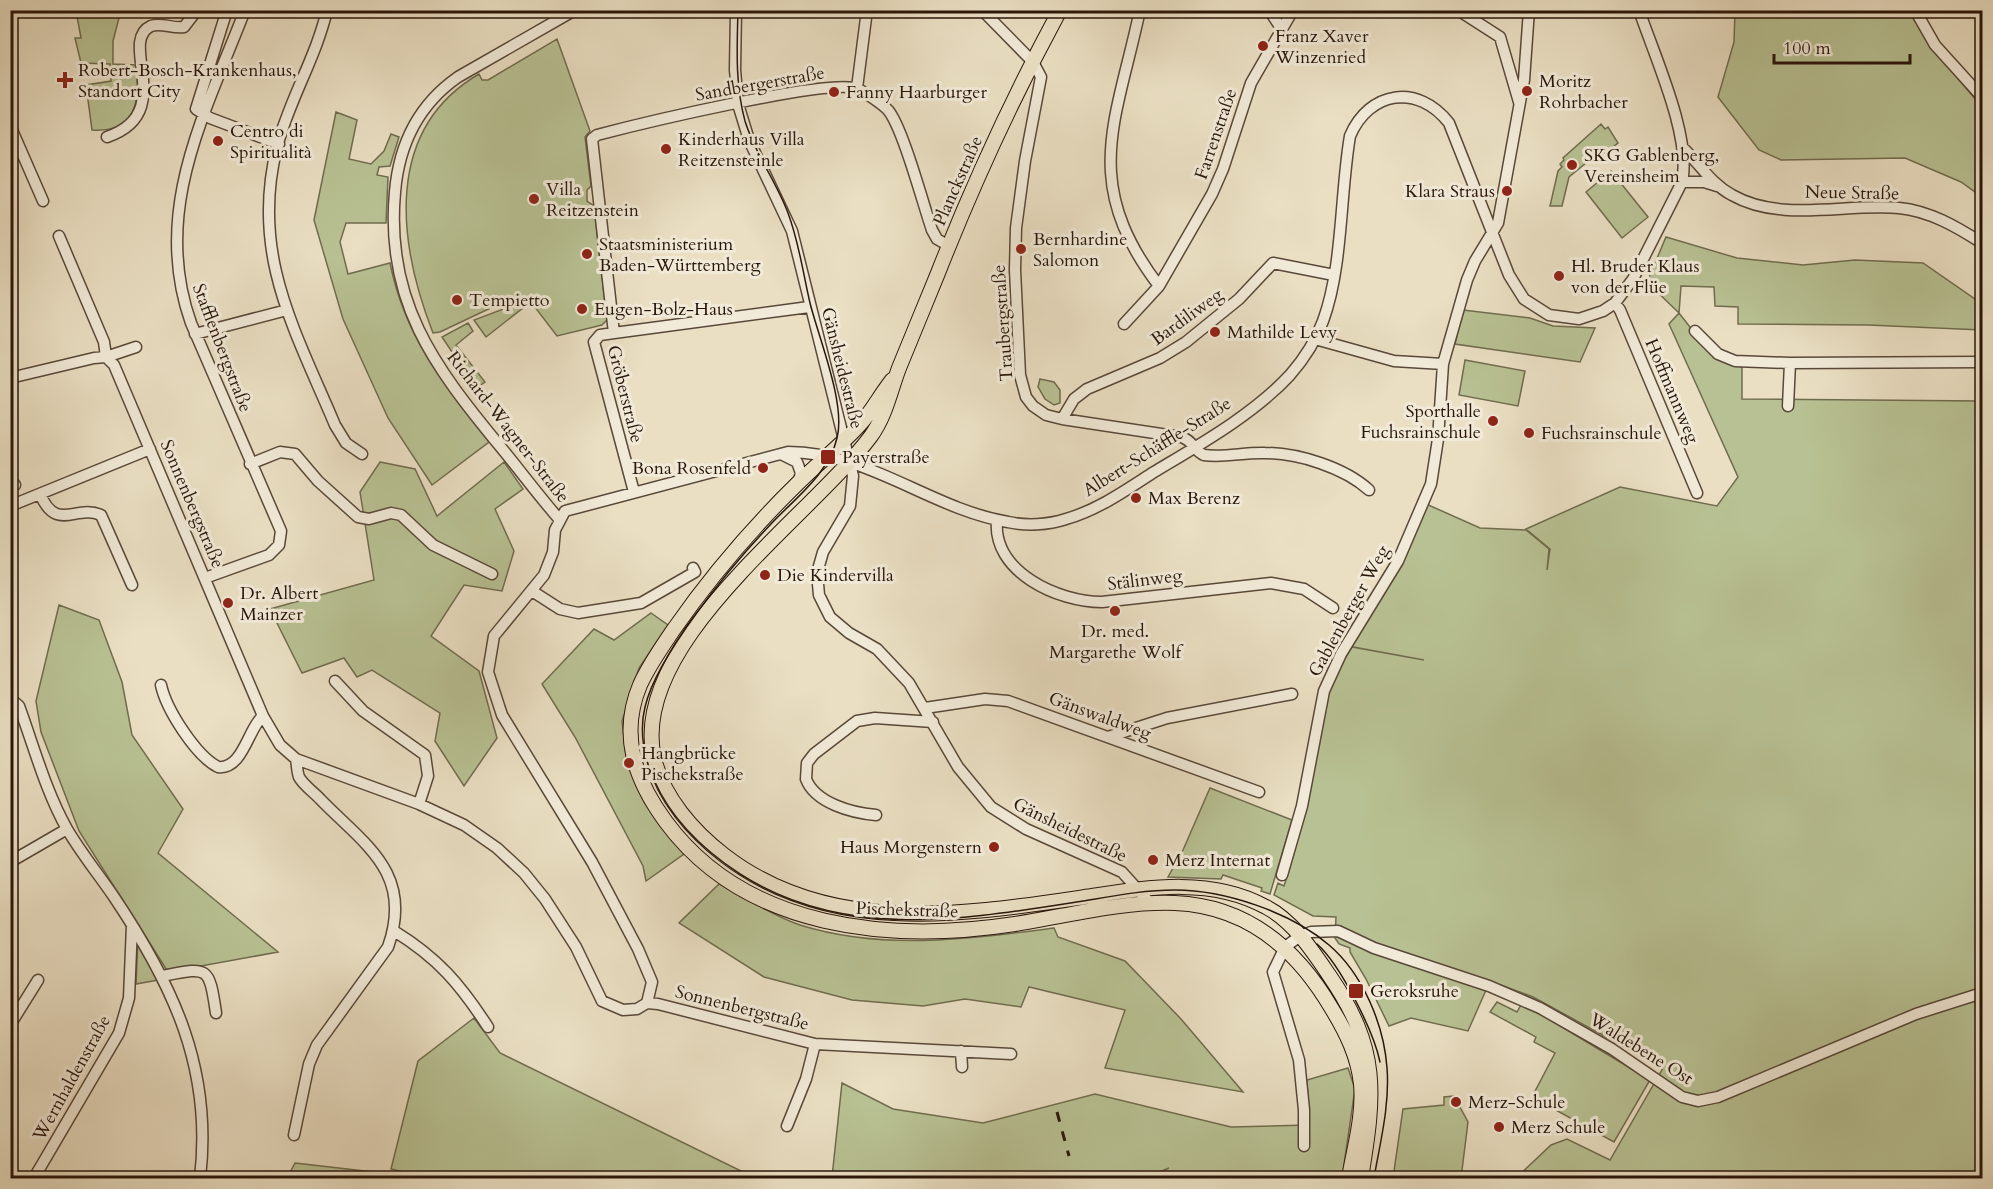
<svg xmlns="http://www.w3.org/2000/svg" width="1993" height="1189" viewBox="0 0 1993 1189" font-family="Cardo,serif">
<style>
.green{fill:#b8c193;stroke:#706c4f;stroke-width:1.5}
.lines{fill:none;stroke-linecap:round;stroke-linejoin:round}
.minor-casing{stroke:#594839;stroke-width:13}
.major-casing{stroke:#29160b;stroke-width:16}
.minor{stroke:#f1ead8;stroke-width:10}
.major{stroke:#eadfc3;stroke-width:14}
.tram{stroke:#29160b;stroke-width:1.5}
.rail{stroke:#29160b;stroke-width:3;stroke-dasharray:10 10;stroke-linecap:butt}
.poi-dot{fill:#8f2418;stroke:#f1ead8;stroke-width:2}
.labels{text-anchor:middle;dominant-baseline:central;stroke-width:6;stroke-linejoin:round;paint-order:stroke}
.poi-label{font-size:18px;fill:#29160b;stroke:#f1ead8;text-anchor:start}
.street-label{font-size:18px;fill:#29160b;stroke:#f1ead8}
</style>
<rect width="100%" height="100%" fill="#eadfc3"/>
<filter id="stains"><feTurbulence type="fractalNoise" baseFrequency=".00333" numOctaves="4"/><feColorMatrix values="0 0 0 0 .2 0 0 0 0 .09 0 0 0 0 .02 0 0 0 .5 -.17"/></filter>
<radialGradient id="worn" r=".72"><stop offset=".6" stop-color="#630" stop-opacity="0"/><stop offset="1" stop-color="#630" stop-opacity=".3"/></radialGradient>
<path class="green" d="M 76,11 L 95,11 L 119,18 L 113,41 L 113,64 L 136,65 C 141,100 136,133 92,130 L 86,85 L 111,81 L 110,64 L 81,63 L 75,38 L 81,38 Z
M 1735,11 L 1911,11 L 1933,49 L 1982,107 L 1982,197 L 1961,182 L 1905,158 L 1781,160 L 1759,150 L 1718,97 L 1734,42 Z
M 557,39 L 590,131 L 585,137 L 591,186 L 587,190 L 587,201 L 594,206 L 607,320 L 602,325 L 557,336 L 528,298 L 525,298 L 497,305 L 440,332 L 433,333 C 398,243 383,130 479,74 L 482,80 L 488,80 Z
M 336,112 L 357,120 L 349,159 L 371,164 L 384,151 L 391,134 L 399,137 L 390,166 L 379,167 L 377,175 L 388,177 L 386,223 L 346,223 L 340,242 L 348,274 L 390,263 C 405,337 443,384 489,442 L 432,485 L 388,418 L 343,319 L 314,220 Z
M 1601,124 L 1605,129 L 1608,127 L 1618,143 L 1605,153 L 1602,150 L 1569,177 L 1562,206 L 1550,206 L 1558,171 L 1562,167 L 1560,164 L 1564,160 L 1563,158 Z
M 1611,171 L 1648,217 L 1622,238 L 1586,192 Z
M 1666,237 L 1737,258 L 1803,265 L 1855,260 L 1923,263 L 1982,304 L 1982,330 L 1868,325 L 1738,324 L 1738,307 L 1715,306 L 1714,287 L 1681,286 L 1679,313 L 1714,358 L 1742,367 L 1742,399 L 1982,401 L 1982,1178 L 1516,1178 L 1551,1145 L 1567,1139 L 1610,1160 L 1663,1068 L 1533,997 L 1490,981 L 1468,1031 L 1411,1018 L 1389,1026 L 1366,979 L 1350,952 L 1350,948 L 1339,944 L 1335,938 L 1336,917 L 1313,916 L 1274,895 L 1278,883 L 1284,886 C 1298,844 1306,802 1314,760 C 1322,714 1324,686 1352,647 L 1424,660 L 1348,646 L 1424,503 L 1480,528 L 1526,530 L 1549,549 L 1547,570 L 1550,549 L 1526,529 L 1620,487 L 1717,506 L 1738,477 L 1669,324 L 1679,313 L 1647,282 Z
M 522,302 L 528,304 L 486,337 L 474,320 Z
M 1463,310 L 1530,318 L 1553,326 L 1595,328 L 1580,362 L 1455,344 Z
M 468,323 L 473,331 L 456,345 L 485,382 L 476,388 L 442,337 Z
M 1465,360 L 1525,371 L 1518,406 L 1459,395 Z
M 1040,379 L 1054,382 L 1060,390 L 1060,403 L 1054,405 L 1045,399 L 1038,387 Z
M 380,462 L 415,469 L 437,516 L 504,462 L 523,489 L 495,509 L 514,551 L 502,591 L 464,585 L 431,636 L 479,671 L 497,738 L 464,786 L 435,741 L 440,713 L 372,670 L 357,677 L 344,658 L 302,673 L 270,609 L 374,580 L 360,492 Z
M 59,605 L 99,620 L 122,682 L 132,735 L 183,809 L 158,853 L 278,952 L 168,972 L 79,831 L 41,732 L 36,701 Z
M 651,613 L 668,625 L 639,668 L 622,721 L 626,756 L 644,802 L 684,854 L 646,881 L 643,866 L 575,737 L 542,684 L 594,629 L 614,640 Z
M 1210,788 L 1292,820 L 1270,894 L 1261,891 L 1262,888 L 1223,875 L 1221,879 L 1168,877 L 1183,850 Z
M 719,884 C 745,897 772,916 800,925 C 883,951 969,939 1054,928 L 1058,937 L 1125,961 L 1181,1019 L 1243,1092 L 1105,1068 L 1125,1010 L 1029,987 L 1021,1007 L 965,999 L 923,1006 L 852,1000 L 764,977 L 679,923 Z
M 138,939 L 164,979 L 136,984 Z
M 1497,1002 L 1517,1012 L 1522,1003 L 1650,1080 L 1614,1142 L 1532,1097 L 1555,1053 L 1534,1042 L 1536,1037 L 1490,1012 Z
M 474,1018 L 500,1053 L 745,1173 L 832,1177 L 842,1083 L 893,1109 L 983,1123 L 1095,1094 L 1231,1127 L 1309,1125 L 1307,1080 L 1348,1068 L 1355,1089 L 1342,1178 L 1148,1178 L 1169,1168 L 1145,1178 L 431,1178 L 391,1169 L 418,1061 Z
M 1454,1096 L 1468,1122 L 1461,1178 L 1393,1178 L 1403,1109 L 1444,1105 L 1444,1097 Z
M 295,1163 L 426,1178 L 287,1178 Z"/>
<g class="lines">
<g class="minor-casing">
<path id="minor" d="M 227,10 L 196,109 L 210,118 L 279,144
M 327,10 C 316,58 289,100 277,147 C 250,254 295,330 335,425 L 346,443 L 362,454
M 736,10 L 735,70 L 738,104 L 749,140 L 792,231 L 853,476 L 850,506 L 823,552 L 817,573 L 819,595 L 830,617 L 849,633 L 877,649 L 909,683 L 958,767 L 991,807 L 1026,829 L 1122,872 L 1150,903
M 982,10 L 1033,62 L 1041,77 L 1025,161 L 1016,228 L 1015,270 L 1020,375 L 1026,397 L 1033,406 L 1046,415 L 1062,419 L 1181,437 C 1193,440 1194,451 1204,455 C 1224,458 1245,452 1265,453 C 1299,453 1345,468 1369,490
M 1140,10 C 1116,123 1080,182 1159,286
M 1269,10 L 1281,28
M 1458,10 L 1500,37 L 1519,102
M 1915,10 L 1935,45 L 1982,97
M 857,88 L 867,10
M 10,106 L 12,130 L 43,201
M 107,137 C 178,113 117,42 151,26 C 161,22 173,29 184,27 L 197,10
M 1683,148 C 1699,163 1711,184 1732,195 C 1781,223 1846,203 1899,208 C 1930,211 1957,227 1982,243
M 1682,182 L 1704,182 L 1717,186
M 59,236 L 104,342 L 106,357
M 1615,303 L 1620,310 L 1697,493
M 1124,324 L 1159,286 L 1212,194 L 1223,169 L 1251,83 L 1293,10
M 1695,331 L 1718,354 L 1735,361 L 1790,363 L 1982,362
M 614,333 L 809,307
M 195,334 L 287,310
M 1315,339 L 1394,361 L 1443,364
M 106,357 L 114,365 L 263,716 L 280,745 L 296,759 L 419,804 L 464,825 L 497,848 L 524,873 L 545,899 L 576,947 L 602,1001 L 623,1010 L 637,1009 L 647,1003 L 658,1004 L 815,1044 L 1011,1054
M 10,378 L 94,358 L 106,357 L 136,347
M 1788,406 L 1790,363
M 1062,419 L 1074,399 L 1087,389 L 1160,358 L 1186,342 L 1239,299 L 1273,263 L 1334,275
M 783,455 L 797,462 L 801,473 L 798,483
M 250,464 L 280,452 L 295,454 L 318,481 L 358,517 L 369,519 L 391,513 L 401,515 L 433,545 L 492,574
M 10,479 L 15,485
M 634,492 L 594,342 L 600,335 L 614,333 L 592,139 L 597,135 C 635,125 832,77 858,89 C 866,93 882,104 888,110 C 903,128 923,204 932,230 L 937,239 L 949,246
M 40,494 C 57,533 75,504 101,515 L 132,585
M 10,506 L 150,449
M 559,519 C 538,495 519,469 499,445 C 434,366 385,301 395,192 C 399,144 418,105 458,77 L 575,10
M 997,520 C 992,572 1058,602 1102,602 L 1271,583 L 1304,589 L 1333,608
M 205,578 L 269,555 L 279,545 L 281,531 L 191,323 C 151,211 205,114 245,10
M 532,591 L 560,609 L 578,613 L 641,603 L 695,572 L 693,568
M 335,681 L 363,711 L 425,755 L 428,776 L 419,804
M 161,685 C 166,709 196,756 218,767 C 243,770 248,728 263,716
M 10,698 L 19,706 C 34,747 46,792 67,829 C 81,853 99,875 114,897 C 173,985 213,1069 200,1178
M 925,708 L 985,699 L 1008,701 L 1259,792
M 1108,737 L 1167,718 L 1292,694
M 876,815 C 852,813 815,803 806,779 L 807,763 L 814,754 L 857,721 L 875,718 L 933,722
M 10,862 L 67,829
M 1282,875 L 1302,806 L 1324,691 L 1341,654 L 1398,561 L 1431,484 L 1438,439 L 1443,364 L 1467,280 L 1475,261 L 1498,223 L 1524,80 L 1529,10
M 394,931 C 438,958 460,984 488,1027
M 162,976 C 208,967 209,965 216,1013
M 647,1003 L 652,982 L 638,949 L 592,862 L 502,715 L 488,672 L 494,636 L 544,575 L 553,552 L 555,530 L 565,511 L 788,452 C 869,452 931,509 1008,522 C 1026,526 1048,525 1066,519 C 1098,510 1126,490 1154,472 C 1199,445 1254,414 1290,375 C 1304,359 1316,340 1323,321 C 1343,267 1340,194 1350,136 C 1369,91 1418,83 1449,123 L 1509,275 L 1524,299 L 1549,315 L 1579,319 L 1603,311 L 1615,303 L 1633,279 L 1682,182 C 1692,137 1654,55 1639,10
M 10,1025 L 38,980
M 961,1051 L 962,1067
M 787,1126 L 806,1079 L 815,1044
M 294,1135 L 309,1064 L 317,1045 L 388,947 C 414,873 365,845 321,800 C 315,793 303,785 299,777 C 297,772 297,764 296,759
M 1304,1146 L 1304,1110 L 1299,1060 L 1273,972 L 1285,947 L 1300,936 L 1311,932 L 1338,931 L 1374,948 L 1489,986 L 1540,1008 L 1612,1049 L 1682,1097 L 1698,1101 L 1718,1097 L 1916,1014 L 1982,993
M 34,1178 L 119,1033 L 129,998 L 132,925"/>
</g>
<g class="major-casing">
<path id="major" d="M 1060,10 C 1014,95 973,184 938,273 C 925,305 912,336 899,368 C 890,392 886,415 871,436 C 810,518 628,643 654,758 C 663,797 693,831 724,855 C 831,938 968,914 1092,896 C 1150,887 1212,877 1266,907 C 1293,921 1312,950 1329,975 C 1380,1049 1375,1093 1361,1178
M 892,380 C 881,394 873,409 862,422 C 843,444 819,462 798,483 C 752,528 711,576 674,629 C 662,647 649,665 640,685 C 619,735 635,780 666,822 C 746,930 891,943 1015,924 C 1067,916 1122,901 1175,903 C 1247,906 1297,949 1332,1009 C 1346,1032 1358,1056 1361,1084 C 1364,1115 1354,1148 1349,1178"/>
</g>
<use href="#minor" class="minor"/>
<use href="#major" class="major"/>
<path class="tram" d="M 738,10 C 737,47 735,85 745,121 C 755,154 776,181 788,213 C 799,242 803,273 810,303 C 819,339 846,404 837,438 C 829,474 794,499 770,525 C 732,565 657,655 645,707 C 639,731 644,758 654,780 C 671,819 705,851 740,874 C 846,942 967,919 1083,901 C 1113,896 1144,890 1175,890 C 1224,890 1291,912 1329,945 C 1363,974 1384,1025 1387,1068 C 1390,1105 1380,1143 1374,1178
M 1317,944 C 1340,964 1374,1032 1380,1062"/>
<path class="rail" d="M 1057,1112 L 1069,1156"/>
</g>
<g class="poi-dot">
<circle cx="1263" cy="46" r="6"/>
<path d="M62 71h6v6h6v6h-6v6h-6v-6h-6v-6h6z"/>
<circle cx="1527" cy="91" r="6"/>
<circle cx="834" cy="92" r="6"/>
<circle cx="218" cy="141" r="6"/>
<circle cx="666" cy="149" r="6"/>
<circle cx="1572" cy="165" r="6"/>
<circle cx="1507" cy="191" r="6"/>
<circle cx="534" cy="199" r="6"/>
<circle cx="1021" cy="249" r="6"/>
<circle cx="587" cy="254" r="6"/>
<circle cx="1559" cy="276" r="6"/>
<circle cx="457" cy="300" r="6"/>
<circle cx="582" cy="309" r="6"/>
<circle cx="1215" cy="332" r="6"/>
<circle cx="1493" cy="421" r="6"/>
<circle cx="1529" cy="433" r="6"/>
<rect x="820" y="449" width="16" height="16" rx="3"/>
<circle cx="763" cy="468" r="6"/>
<circle cx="1136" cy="498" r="6"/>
<circle cx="765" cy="575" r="6"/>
<circle cx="228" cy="603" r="6"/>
<circle cx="1115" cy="611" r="6"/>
<circle cx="629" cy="763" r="6"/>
<circle cx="994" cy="847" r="6"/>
<circle cx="1153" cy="860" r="6"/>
<rect x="1348" y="983" width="16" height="16" rx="3"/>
<circle cx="1456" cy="1102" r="6"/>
<circle cx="1499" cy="1127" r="6"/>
</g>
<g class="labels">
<g class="poi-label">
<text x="1275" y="36">Franz Xaver<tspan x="1275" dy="21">Winzenried</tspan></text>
<text x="78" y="70">Robert-Bosch-Krankenhaus,<tspan x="78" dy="21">Standort City</tspan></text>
<text x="1539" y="81">Moritz<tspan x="1539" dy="21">Rohrbacher</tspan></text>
<text x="846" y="92">Fanny Haarburger</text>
<text x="230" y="131">Centro di<tspan x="230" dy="21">Spiritualità</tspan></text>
<text x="678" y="139">Kinderhaus Villa<tspan x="678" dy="21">Reitzensteinle</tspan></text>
<text x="1584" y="155">SKG Gablenberg,<tspan x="1584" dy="21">Vereinsheim</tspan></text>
<text x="546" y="189">Villa<tspan x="546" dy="21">Reitzenstein</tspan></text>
<text x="1495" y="191" text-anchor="end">Klara Straus</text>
<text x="1033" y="239">Bernhardine<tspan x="1033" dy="21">Salomon</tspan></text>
<text x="599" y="244">Staatsministerium<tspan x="599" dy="21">Baden-Württemberg</tspan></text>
<text x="1571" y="266">Hl. Bruder Klaus<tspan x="1571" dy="21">von der Flüe</tspan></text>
<text x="469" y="300">Tempietto</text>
<text x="594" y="309">Eugen-Bolz-Haus</text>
<text x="1227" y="332">Mathilde Levy</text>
<text x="1481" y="411" text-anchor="end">Sporthalle<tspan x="1481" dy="21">Fuchsrainschule</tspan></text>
<text x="1541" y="433">Fuchsrainschule</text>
<text x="842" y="457">Payerstraße</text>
<text x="751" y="468" text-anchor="end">Bona Rosenfeld</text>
<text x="1148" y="498">Max Berenz</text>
<text x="777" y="575">Die Kindervilla</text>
<text x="240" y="593">Dr. Albert<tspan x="240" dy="21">Mainzer</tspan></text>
<text x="1115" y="631" text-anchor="middle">Dr. med.<tspan x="1115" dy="21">Margarethe Wolf</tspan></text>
<text x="641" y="753">Hangbrücke<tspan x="641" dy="21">Pischekstraße</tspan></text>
<text x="982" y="847" text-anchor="end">Haus Morgenstern</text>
<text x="1165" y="860">Merz Internat</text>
<text x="1370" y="991">Geroksruhe</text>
<text x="1468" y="1102">Merz-Schule</text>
<text x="1511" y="1127">Merz Schule</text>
</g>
<g class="street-label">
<text transform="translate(760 84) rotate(-10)">Sandbergerstraße</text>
<text transform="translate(1216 134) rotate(-71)">Farrenstraße</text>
<text transform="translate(958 181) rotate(-66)">Planckstraße</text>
<text transform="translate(1852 193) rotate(1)">Neue Straße</text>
<text transform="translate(1187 317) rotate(-36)">Bardiliweg</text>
<text transform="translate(1003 323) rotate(-94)">Traubergstraße</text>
<text transform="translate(222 348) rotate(69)">Stafflenbergstraße</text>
<text transform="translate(842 368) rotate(76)">Gänsheidestraße</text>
<text transform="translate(1672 391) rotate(67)">Hoffmannweg</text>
<text transform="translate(625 394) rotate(76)">Gröberstraße</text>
<text transform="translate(508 427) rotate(52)">Richard-Wagner-Straße</text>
<text transform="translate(1157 447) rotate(-32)">Albert-Schäffle-Straße</text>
<text transform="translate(192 504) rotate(67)">Sonnenbergstraße</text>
<text transform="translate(1145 580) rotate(-7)">Stälinweg</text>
<text transform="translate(1349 611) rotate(-61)">Gablenberger Weg</text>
<text transform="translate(1100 716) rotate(20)">Gänswaldweg</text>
<text transform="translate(1070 830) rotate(26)">Gänsheidestraße</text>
<text transform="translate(907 910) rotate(2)">Pischekstraße</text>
<text transform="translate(742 1008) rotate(14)">Sonnenbergstraße</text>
<text transform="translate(1641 1049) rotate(32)">Waldebene Ost</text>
<text transform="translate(72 1078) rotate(-61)">Wernhaldenstraße</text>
</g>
</g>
<rect width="1993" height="1189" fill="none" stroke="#eadfc3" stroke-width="36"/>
<rect x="12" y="12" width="1969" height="1165" fill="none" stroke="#29160b" stroke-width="3"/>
<rect x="18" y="18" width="1957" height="1153" fill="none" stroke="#29160b" stroke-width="1.5"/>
<path d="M1774 54v9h136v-9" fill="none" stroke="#29160b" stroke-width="3"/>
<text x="1783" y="54" font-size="18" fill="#29160b" stroke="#f1ead8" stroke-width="4.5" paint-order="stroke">100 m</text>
<rect width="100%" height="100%" filter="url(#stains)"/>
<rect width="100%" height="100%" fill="url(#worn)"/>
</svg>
